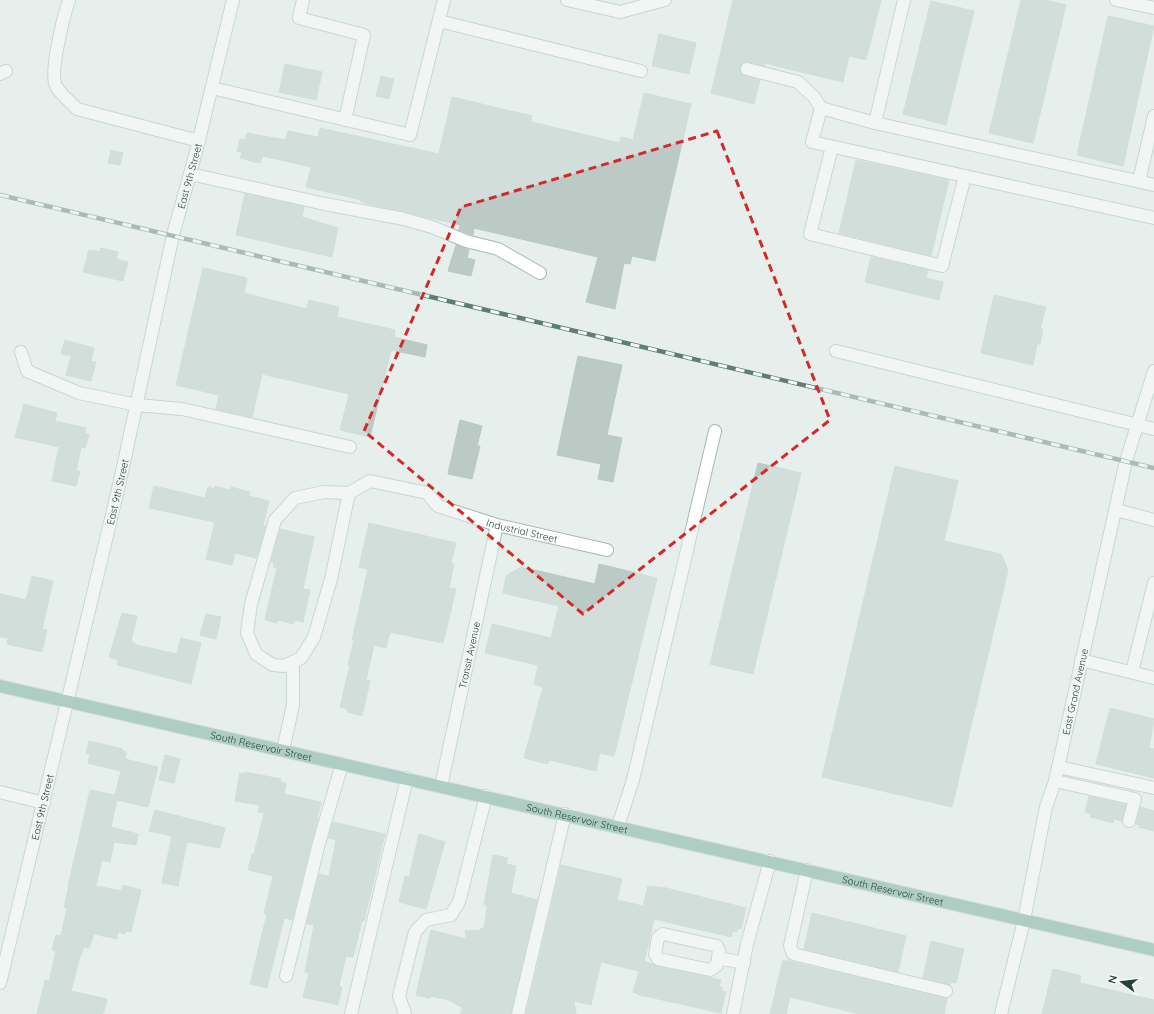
<svg xmlns="http://www.w3.org/2000/svg" width="1154" height="1014" viewBox="0 0 1154 1014" font-family="Quicksand,sans-serif">
<style>
.building{fill:#bbcac4;stroke:#b8c9c2}
.lines{fill:none;stroke-linecap:round;stroke-linejoin:round}
.minor-casing{stroke:#a8b8b2;stroke-width:14}
.major-casing{stroke:#c2cac8;stroke-width:14}
.minor{stroke:#fff;stroke-width:12}
.major{stroke:#6aa596;stroke-width:12}
.rail-casing{stroke:#5f7d75;stroke-width:4.5}
.rail{stroke:#f7fbf9;stroke-width:3;stroke-dasharray:9;stroke-linecap:butt}
.marked{fill:none;stroke:#d62828;stroke-width:3;stroke-dasharray:8 5;stroke-linejoin:round}
.labels{text-anchor:middle;dominant-baseline:central;stroke-width:4;stroke-linejoin:round;paint-order:stroke}
.street-label{font-size:10px;fill:#24423a;stroke:#f7fbf9}
</style>
<rect width="100%" height="100%" fill="#e6efeb"/>
<path class="building" d="M 733,0 L 881,0 L 866,60 L 849,56 L 843,82 L 764,63 L 764,66 L 745,62 L 740,67 L 742,74 L 760,80 L 754,104 L 711,93 Z
M 1021,0 L 1045,0 L 1066,5 L 1033,143 L 989,133 Z
M 931,1 L 974,11 L 946,125 L 903,114 Z
M 1108,16 L 1154,26 L 1123,166 L 1077,155 Z
M 659,34 L 696,43 L 689,74 L 652,66 Z
M 285,64 L 322,72 L 316,100 L 279,92 Z
M 381,76 L 394,79 L 389,99 L 376,96 Z
M 644,93 L 691,104 L 655,261 L 632,256 L 630,264 L 624,263 L 615,309 L 586,302 L 598,257 L 474,228 L 473,235 L 459,230 L 460,225 L 361,202 L 361,200 L 306,187 L 311,167 L 263,156 L 260,163 L 255,162 L 240,158 L 242,152 L 237,151 L 240,139 L 245,140 L 247,133 L 286,140 L 288,131 L 318,137 L 320,128 L 439,154 L 452,97 L 532,116 L 531,122 L 620,143 L 621,137 L 633,140 Z
M 111,150 L 123,153 L 120,165 L 108,163 Z
M 856,160 L 949,180 L 931,256 L 839,233 Z
M 245,194 L 304,207 L 302,217 L 338,228 L 332,257 L 236,235 Z
M 456,245 L 469,250 L 467,258 L 475,260 L 471,276 L 448,271 Z
M 101,248 L 118,252 L 116,259 L 128,262 L 123,281 L 83,272 L 89,250 L 100,252 Z
M 871,257 L 928,270 L 926,278 L 943,282 L 939,300 L 865,282 Z
M 203,268 L 247,278 L 244,293 L 307,309 L 309,300 L 339,307 L 337,317 L 395,330 L 394,337 L 427,345 L 425,357 L 391,350 L 370,437 L 340,430 L 349,394 L 262,374 L 252,417 L 216,409 L 219,395 L 176,385 Z
M 994,295 L 1046,307 L 1040,329 L 1043,329 L 1040,344 L 1037,344 L 1033,365 L 981,353 Z
M 65,340 L 94,348 L 91,361 L 96,362 L 91,381 L 66,375 L 71,356 L 61,354 Z
M 578,356 L 622,365 L 607,435 L 622,438 L 613,482 L 598,479 L 601,464 L 557,455 Z
M 24,404 L 57,413 L 55,421 L 86,428 L 85,433 L 89,434 L 85,448 L 81,447 L 76,471 L 80,472 L 76,486 L 52,481 L 59,447 L 15,437 Z
M 460,420 L 482,426 L 477,446 L 480,446 L 472,479 L 448,474 Z
M 758,463 L 801,473 L 753,674 L 710,664 Z
M 895,466 L 958,481 L 944,541 L 1001,554 L 1008,570 L 952,807 L 822,777 Z
M 154,486 L 205,498 L 208,487 L 215,489 L 215,486 L 231,490 L 231,487 L 250,492 L 249,496 L 269,501 L 263,525 L 266,526 L 256,558 L 235,553 L 232,565 L 206,559 L 215,522 L 149,508 Z
M 369,523 L 456,543 L 451,563 L 454,564 L 449,588 L 456,589 L 443,643 L 390,632 L 386,648 L 374,645 L 366,680 L 370,681 L 362,716 L 347,712 L 348,709 L 340,707 L 350,665 L 348,665 L 354,640 L 352,640 L 368,569 L 359,567 Z
M 280,529 L 314,537 L 303,589 L 310,590 L 303,622 L 295,620 L 293,624 L 278,620 L 277,623 L 265,620 L 277,568 L 273,567 L 274,562 L 271,561 Z
M 599,564 L 657,578 L 614,756 L 600,753 L 596,771 L 549,760 L 548,764 L 524,758 L 543,687 L 534,684 L 538,665 L 485,653 L 492,624 L 551,638 L 559,606 L 503,593 L 506,576 L 521,567 L 595,584 Z
M 32,576 L 53,581 L 42,629 L 47,630 L 42,652 L 7,644 L 8,638 L 0,637 L 0,594 L 26,600 Z
M 122,613 L 137,616 L 131,642 L 137,645 L 177,654 L 181,638 L 201,643 L 191,684 L 117,665 L 118,660 L 109,657 Z
M 206,614 L 221,617 L 216,639 L 200,635 Z
M 1110,708 L 1154,719 L 1149,748 L 1154,749 L 1154,778 L 1096,764 Z
M 89,741 L 123,749 L 122,751 L 126,752 L 125,759 L 158,767 L 148,807 L 117,800 L 111,827 L 138,834 L 136,845 L 114,842 L 110,862 L 102,860 L 96,886 L 121,891 L 123,885 L 141,890 L 131,932 L 126,931 L 125,934 L 118,932 L 117,939 L 94,934 L 89,948 L 84,947 L 81,956 L 80,956 L 71,991 L 107,999 L 104,1012 L 102,1014 L 37,1014 L 45,980 L 49,981 L 56,951 L 52,950 L 56,935 L 61,936 L 67,908 L 64,907 L 69,886 L 68,886 L 90,790 L 115,795 L 121,771 L 88,763 L 90,754 L 86,753 Z
M 165,755 L 180,759 L 174,783 L 159,780 Z
M 245,772 L 281,779 L 280,782 L 286,783 L 284,794 L 321,802 L 317,818 L 318,818 L 292,920 L 284,918 L 267,988 L 250,984 L 267,914 L 264,913 L 273,876 L 248,870 L 252,854 L 254,854 L 264,813 L 258,812 L 260,805 L 235,801 L 240,773 L 245,774 Z
M 1089,796 L 1126,805 L 1122,821 L 1114,819 L 1113,823 L 1090,817 L 1091,814 L 1085,812 Z
M 1140,807 L 1154,811 L 1154,831 L 1139,827 L 1140,825 L 1136,824 Z
M 155,810 L 225,828 L 220,848 L 187,842 L 178,886 L 162,883 L 172,836 L 149,831 Z
M 333,822 L 385,834 L 364,921 L 362,921 L 353,957 L 346,956 L 339,986 L 342,987 L 338,1005 L 303,997 L 309,973 L 305,972 L 314,925 L 307,924 L 319,874 L 329,876 L 336,840 L 328,838 Z
M 419,834 L 445,842 L 426,909 L 399,902 L 405,876 L 409,877 Z
M 493,855 L 508,858 L 506,864 L 516,866 L 511,893 L 537,900 L 511,1014 L 460,1014 L 463,1008 L 449,1000 L 431,996 L 430,998 L 416,995 L 431,930 L 466,939 L 465,931 L 481,930 L 481,928 L 484,928 L 487,906 L 484,904 Z
M 561,865 L 622,879 L 617,900 L 643,906 L 648,886 L 666,888 L 746,908 L 741,929 L 738,928 L 737,932 L 733,931 L 731,937 L 654,919 L 649,942 L 644,961 L 657,966 L 721,980 L 719,986 L 722,987 L 722,991 L 726,992 L 721,1013 L 640,995 L 633,992 L 639,971 L 601,962 L 591,1005 L 574,1001 L 576,1014 L 526,1014 Z
M 812,913 L 906,936 L 898,972 L 804,949 Z
M 931,941 L 964,949 L 956,983 L 951,982 L 950,985 L 923,978 Z
M 783,960 L 947,998 L 944,1014 L 860,1014 L 790,997 L 786,1014 L 770,1014 Z
M 1053,969 L 1081,976 L 1080,983 L 1154,1000 L 1154,1014 L 1042,1014 Z"/>
<g class="lines">
<g class="minor-casing">
<g id="minor">
<path d="M 69,0 C 64,15 49,73 56,86 C 60,94 71,102 77,109 L 199,141"/>
<path d="M 303,0 L 299,18 L 364,35 L 345,120"/>
<path d="M 567,0 L 620,12 L 665,0"/>
<path d="M 904,0 L 875,123 L 1154,185"/>
<path d="M 1116,0 L 1154,8"/>
<path d="M 439,21 L 641,71"/>
<path d="M 747,69 L 798,82 L 814,97 L 821,108"/>
<path d="M 0,74 L 6,71"/>
<path d="M 212,88 L 410,135 L 444,0"/>
<path d="M 875,123 L 821,108 L 812,142 L 1154,218"/>
<path d="M 832,147 L 810,234 L 942,266 L 965,176"/>
<path d="M 190,174 L 325,204 L 404,219 L 432,227 L 466,241 L 498,249 L 540,273"/>
<path d="M 1139,181 L 1154,116"/>
<path d="M 836,351 L 1154,429"/>
<path d="M 21,352 L 27,371 L 79,393 L 137,405 L 182,409 L 350,447"/>
<path id="s1" d="M 349,493 L 331,579 L 314,637 L 301,658 L 284,666 L 273,665 L 256,654 L 247,633 L 251,604 L 275,520 L 295,498 L 324,492 L 349,493 L 370,481 L 427,493 L 438,506 L 497,525 L 607,550"/>
<path d="M 1116,510 L 1154,520"/>
<path d="M 1081,660 L 1154,678"/>
<path d="M 1132,672 L 1154,583"/>
<path d="M 283,750 L 293,705 L 293,662"/>
<path d="M 1058,767 L 1154,788"/>
<path d="M 1055,781 L 1135,799 L 1129,821"/>
<path id="s2" d="M 441,786 L 497,525"/>
<path d="M 0,792 L 44,803"/>
<path d="M 618,826 L 633,780 L 715,431"/>
<path d="M 807,870 L 790,946 L 793,954 L 946,991"/>
<path d="M 718,958 L 719,950 L 717,946 L 663,934 L 658,938 L 655,954 L 658,959 L 663,960 L 710,970 L 717,965 L 718,958 L 744,963"/>
<path d="M 286,976 L 319,843 L 342,764"/>
<path id="s3" d="M 0,983 L 120,481 L 173,235 L 196,152 L 233,0"/>
<path d="M 351,1014 L 407,778"/>
<path d="M 405,1014 L 399,996 L 415,932 L 426,920 L 451,915 L 459,902 L 486,796"/>
<path d="M 518,1014 L 565,814"/>
<path d="M 733,1014 L 747,944 L 770,861"/>
<path id="s4" d="M 1001,1014 L 1024,920 L 1046,807 L 1055,781 L 1126,461 L 1154,371"/>
</g>
</g>
<g class="major-casing">
<g id="major">
<path id="s5" d="M 0,686 L 1154,950"/>
</g>
</g>
<use href="#minor" class="minor"/>
<use href="#major" class="major"/>
<g class="rail-casing">
<path id="rail" d="M 0,195 L 1154,468"/>
</g>
<use href="#rail" class="rail"/>
</g>
<path d="M0 0H1154V1014H0ZM 717,131 L 830,420 L 583,614 L 364,431 L 461,207 Z" fill="#e6efeb" fill-opacity=".55" fill-rule="evenodd"/>
<path class="marked" d="M 717,131 L 830,420 L 583,614 L 364,431 L 461,207 Z"/>
<g class="labels">
<g class="street-label">
<text stroke="none"><textPath href="#s3" startOffset="829">East 9th Street</textPath></text>
<text stroke="none"><textPath href="#s3" startOffset="505">East 9th Street</textPath></text>
<text stroke="none"><textPath href="#s1" startOffset="634">Industrial Street</textPath></text>
<text stroke="none"><textPath href="#s2" startOffset="134">Transit Avenue</textPath></text>
<text stroke="none"><textPath href="#s4" startOffset="331">East Grand Avenue</textPath></text>
<text stroke="none"><textPath href="#s5" startOffset="268">South Reservoir Street</textPath></text>
<text stroke="none"><textPath href="#s3" startOffset="181">East 9th Street</textPath></text>
<text stroke="none"><textPath href="#s5" startOffset="592">South Reservoir Street</textPath></text>
<text stroke="none"><textPath href="#s5" startOffset="916">South Reservoir Street</textPath></text>
</g>
</g>
<g transform="translate(1122 982) rotate(285)" stroke="#f7fbf9" stroke-width="3" paint-order="stroke">
<path d="M0-3L7 15L0 10L-7 15Z" fill="#24423a"/>
<text y="-6" font-size="11" font-weight="bold" text-anchor="middle" fill="#24423a">N</text>
</g>
</svg>
